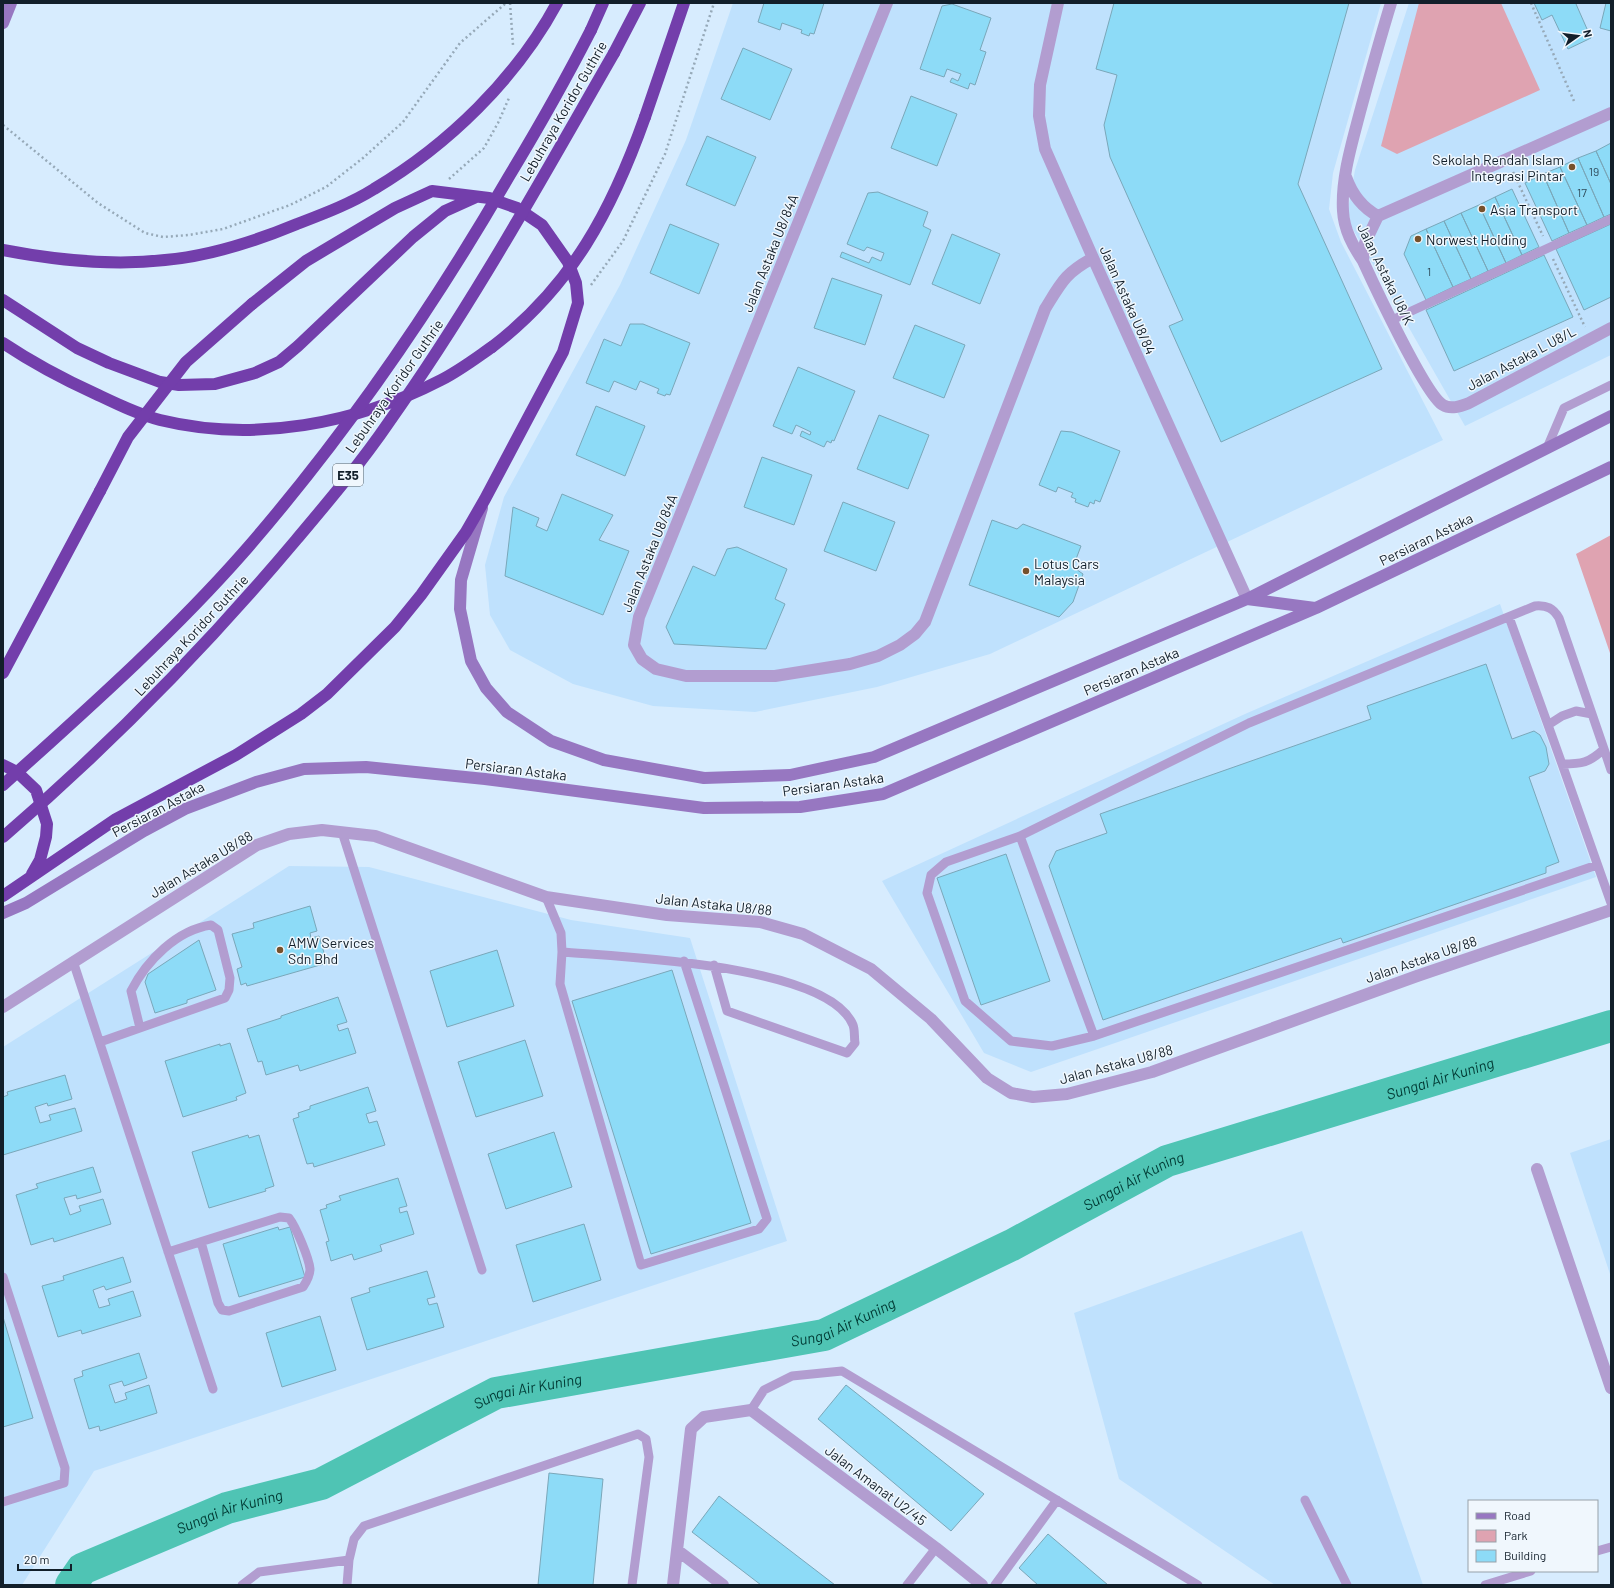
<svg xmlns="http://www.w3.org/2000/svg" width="1614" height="1588" viewBox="0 0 1614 1588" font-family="Barlow,sans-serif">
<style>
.built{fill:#bfe1fd}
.green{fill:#dfa3b1}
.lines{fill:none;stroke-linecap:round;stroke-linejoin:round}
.river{stroke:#4fc4b4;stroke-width:32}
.building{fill:#8ddbf7;stroke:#7aa7b9}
.path{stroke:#96a9b8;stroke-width:2.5;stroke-dasharray:2 3;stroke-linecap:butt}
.service{stroke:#b29dd0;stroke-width:9}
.minor{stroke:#b29dd0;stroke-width:12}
.secondary{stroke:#9777c1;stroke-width:12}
.motorway{stroke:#733eab;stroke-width:12}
.motorway-bridge{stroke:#733eab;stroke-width:12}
.poi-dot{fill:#76512c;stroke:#f0f7fd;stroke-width:1.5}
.labels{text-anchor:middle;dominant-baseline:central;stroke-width:3;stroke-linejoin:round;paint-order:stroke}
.number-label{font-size:12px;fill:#314e5d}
.shield{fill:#f0f7fd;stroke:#556069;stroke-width:1}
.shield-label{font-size:13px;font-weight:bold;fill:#121f2a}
.street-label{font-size:14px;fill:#121f2a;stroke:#f0f7fd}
.poi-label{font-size:14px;fill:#121f2a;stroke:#f0f7fd;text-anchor:start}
.water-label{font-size:15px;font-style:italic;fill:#003933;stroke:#f0f7fd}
</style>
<rect width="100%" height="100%" fill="#d7ecfe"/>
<path class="built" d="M 733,3 L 1381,3 L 1333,173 L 1329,209 L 1341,242 L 1443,440 L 990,654 L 877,687 L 755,712 L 653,706 L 573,684 L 510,650 L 490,615 L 485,565 L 504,497 L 620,285 L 686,140 Z
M 1409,3 L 1611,3 L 1611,355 L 1465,426 L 1351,226 L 1348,209 L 1355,170 Z
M 1500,604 L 1596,877 L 1031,1072 L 984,1053 L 882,881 L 1245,714 Z
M 289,866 L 369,867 L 571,920 L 690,938 L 787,1241 L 94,1471 L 22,1585 L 3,1585 L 3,1047 Z
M 1611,1139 L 1611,1277 L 1570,1153 Z
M 1302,1231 L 1423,1585 L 1275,1585 L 1119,1479 L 1074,1313 Z"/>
<path class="green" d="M 1419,3 L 1501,3 L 1540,90 L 1397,154 L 1381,146 Z
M 1611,535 L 1611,656 L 1576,554 Z"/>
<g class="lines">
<path class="river" id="s1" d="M 71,1585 L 82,1569 L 227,1508 L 321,1484 L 496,1393 L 824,1335 L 1012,1245 L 1167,1161 L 1611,1026"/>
</g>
<path class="building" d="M 764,3 L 824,3 L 814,34 L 810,33 L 809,36 L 801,33 L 802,30 L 782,23 L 780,30 L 758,22 Z
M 1114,3 L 1349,3 L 1298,184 L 1382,369 L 1221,442 L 1169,326 L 1183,320 L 1110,157 L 1104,125 L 1117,75 L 1096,69 Z
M 1534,3 L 1578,3 L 1576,4 L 1591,38 L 1568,49 L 1552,15 L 1542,20 Z
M 1606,3 L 1611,3 L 1611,31 L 1600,28 Z
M 952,4 L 991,18 L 980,50 L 986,52 L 975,85 L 970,83 L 968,89 L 950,82 L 952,78 L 958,81 L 961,74 L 947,69 L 944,77 L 920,69 L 942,6 Z
M 743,48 L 792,69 L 770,120 L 721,99 Z
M 911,96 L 957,114 L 937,166 L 891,148 Z
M 707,136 L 756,157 L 735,206 L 686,185 Z
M 1611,143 L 1611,184 L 1596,151 Z
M 1596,151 L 1611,184 L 1611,214 L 1604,217 L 1578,158 Z
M 1578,158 L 1604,217 L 1587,225 L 1560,167 Z
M 1560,167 L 1587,225 L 1569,233 L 1543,174 Z
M 1543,174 L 1569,233 L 1552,241 L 1525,183 Z
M 1512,189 L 1539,247 L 1522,255 L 1495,197 Z
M 878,192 L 928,212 L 923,226 L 931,230 L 910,285 L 840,257 L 842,252 L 869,263 L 872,257 L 881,261 L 884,253 L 867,247 L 864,251 L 847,244 L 868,193 Z
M 1495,197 L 1522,255 L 1506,263 L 1479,205 Z
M 1479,205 L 1506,263 L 1488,271 L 1461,213 Z
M 1461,213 L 1488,271 L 1471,279 L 1444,221 Z
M 1444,221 L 1471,279 L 1453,287 L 1426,229 Z
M 670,224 L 719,244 L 699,294 L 650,273 Z
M 1611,224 L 1611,297 L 1584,310 L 1556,249 Z
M 1426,229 L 1453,287 L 1426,300 L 1404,254 L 1411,236 Z
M 952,234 L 1000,254 L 980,304 L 932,284 Z
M 1544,255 L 1573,317 L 1454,371 L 1426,310 Z
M 832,278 L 882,295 L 865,345 L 814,328 Z
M 630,324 L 643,324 L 690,343 L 670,395 L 666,394 L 665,396 L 657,393 L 659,389 L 640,381 L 636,390 L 614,381 L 609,392 L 586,383 L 604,339 L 621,346 Z
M 915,325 L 965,345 L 944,398 L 893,378 Z
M 798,367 L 855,391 L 834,441 L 832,440 L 831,443 L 827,441 L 824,447 L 800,436 L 802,431 L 810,435 L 811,432 L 796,425 L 792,434 L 773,426 Z
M 596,406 L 645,426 L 625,476 L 576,455 Z
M 879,415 L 929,435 L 908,489 L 857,469 Z
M 1061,431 L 1072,432 L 1120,451 L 1100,502 L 1095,500 L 1094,504 L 1090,502 L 1088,507 L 1075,502 L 1076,499 L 1071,497 L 1073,493 L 1058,487 L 1056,492 L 1039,485 Z
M 762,457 L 812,475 L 794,525 L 744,507 Z
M 562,494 L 613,515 L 599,540 L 629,551 L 603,615 L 505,576 L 513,507 L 539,518 L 536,526 L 547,531 Z
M 843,502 L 895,522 L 876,571 L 824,551 Z
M 992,520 L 1017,529 L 1023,524 L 1081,546 L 1073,567 L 1083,574 L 1073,602 L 1059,617 L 969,585 Z
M 737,547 L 787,569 L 775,599 L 785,604 L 766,649 L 674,644 L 666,627 L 693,566 L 715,576 L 727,549 Z
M 1486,664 L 1512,739 L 1534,731 L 1540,735 L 1546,747 L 1549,764 L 1545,771 L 1529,777 L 1559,862 L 1546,867 L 1546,873 L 1343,943 L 1341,938 L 1103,1020 L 1049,866 L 1056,851 L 1107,833 L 1100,814 L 1371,719 L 1367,706 Z
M 1006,854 L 1050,981 L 981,1005 L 937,878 Z
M 310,906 L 317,931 L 310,933 L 311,938 L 319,936 L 327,963 L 247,986 L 246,983 L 241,985 L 237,969 L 242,967 L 232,934 L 254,928 L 253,923 Z
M 199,940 L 216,990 L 187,1000 L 187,1003 L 155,1013 L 145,982 L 148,974 Z
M 497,950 L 514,1006 L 447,1027 L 430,971 Z
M 672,970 L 751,1223 L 651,1254 L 572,1001 Z
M 338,997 L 347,1022 L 337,1025 L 339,1031 L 348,1028 L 356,1053 L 300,1071 L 298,1065 L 266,1075 L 262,1061 L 258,1062 L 247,1029 L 281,1018 L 281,1016 Z
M 525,1040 L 543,1096 L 476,1117 L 458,1062 Z
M 230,1043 L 246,1093 L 236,1097 L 237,1100 L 183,1117 L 165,1061 L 220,1044 L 220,1046 Z
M 65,1075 L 72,1099 L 48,1106 L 47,1103 L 35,1107 L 40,1123 L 51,1120 L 49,1115 L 75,1108 L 82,1131 L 3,1155 L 3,1097 L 8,1095 L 7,1092 Z
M 368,1087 L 376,1111 L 366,1114 L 369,1123 L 377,1121 L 385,1145 L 314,1167 L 313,1163 L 307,1164 L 293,1119 L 299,1117 L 298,1113 L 310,1109 L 310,1106 Z
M 554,1132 L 572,1187 L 506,1209 L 488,1154 Z
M 248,1135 L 249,1138 L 259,1135 L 274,1186 L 265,1189 L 266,1191 L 209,1208 L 192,1152 Z
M 93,1167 L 101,1192 L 77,1199 L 76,1195 L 64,1198 L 70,1215 L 81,1211 L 79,1206 L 103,1199 L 111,1224 L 54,1242 L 53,1238 L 31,1245 L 16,1195 L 38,1188 L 36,1184 Z
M 398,1178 L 407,1206 L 399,1208 L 400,1213 L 407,1211 L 414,1234 L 380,1245 L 382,1251 L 354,1260 L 352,1254 L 331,1261 L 326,1242 L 329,1241 L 320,1210 L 327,1208 L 326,1205 L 341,1200 L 339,1196 Z
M 584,1224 L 601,1280 L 533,1302 L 516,1245 Z
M 278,1227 L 279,1230 L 290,1227 L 305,1277 L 239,1297 L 223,1244 Z
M 123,1257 L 131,1282 L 106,1290 L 104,1286 L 93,1290 L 99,1308 L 110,1305 L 108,1299 L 133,1291 L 141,1316 L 82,1334 L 81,1330 L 58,1337 L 42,1286 L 64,1280 L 63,1276 Z
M 427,1271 L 435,1297 L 427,1299 L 429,1305 L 437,1303 L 444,1327 L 367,1350 L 351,1298 L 370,1292 L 369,1288 Z
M 320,1316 L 336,1370 L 282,1387 L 266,1333 Z
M 3,1317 L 33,1418 L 3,1427 Z
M 139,1353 L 147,1378 L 124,1386 L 122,1381 L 109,1385 L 115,1403 L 127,1399 L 125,1393 L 149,1385 L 157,1413 L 100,1431 L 99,1426 L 89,1429 L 74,1379 L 83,1376 L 82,1371 Z
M 846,1385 L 984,1494 L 951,1531 L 818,1419 Z
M 549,1473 L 603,1479 L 593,1585 L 538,1585 Z
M 719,1496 L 835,1585 L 761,1585 L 692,1532 Z
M 1048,1534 L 1108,1585 L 1038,1585 L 1019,1568 Z"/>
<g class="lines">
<path class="path" d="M 510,3 L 513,45
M 1531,3 L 1574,101
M 3,125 L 98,203 L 145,233 L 163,237 L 189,235 L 223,229 L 290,205 L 326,187 L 363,158 L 403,122 L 460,43 L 506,3
M 1513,172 L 1543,236
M 449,179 L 484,148 L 498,123 L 509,98
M 1553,259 L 1585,327
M 591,285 L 623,241 L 665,154 L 714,3"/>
<path class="service" d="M 1392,320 L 1611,219
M 1547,448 L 1564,408 L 1611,385
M 1509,617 L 1548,725
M 1576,711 L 1592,714 L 1604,749 C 1589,763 1582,764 1562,764 L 1548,725 L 1562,716 Z
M 1592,714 L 1559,618 C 1553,608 1547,605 1535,606 L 1249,723 L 1020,836 L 946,862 L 931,875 L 927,893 L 965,1001 L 1011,1041 L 1052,1046 L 1094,1036 L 1597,865
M 1604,749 L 1611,770
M 1562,764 L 1611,903
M 342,832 L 482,1270
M 1020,836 L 1094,1036
M 546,897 L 561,933 L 562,952 L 560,984 L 641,1265 L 759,1229 L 767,1219 L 684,961
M 562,952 C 621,957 828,964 853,1025 C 855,1030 854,1037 855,1043 L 847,1053 L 727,1011 L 714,965
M 73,961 L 213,1389
M 100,1042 L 225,998 L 229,990 L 230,978 L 218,930 L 211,925 C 177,930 147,960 131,991 L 140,1028
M 168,1252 L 280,1217 L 289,1218 C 296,1227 309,1258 310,1269 C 310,1276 307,1281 303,1287 L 229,1311 L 222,1310 L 218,1303 L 201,1242
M 3,1277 L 65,1468 L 64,1483 L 3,1502
M 751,1410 L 764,1390 L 792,1376 L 842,1371 L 1198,1585
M 1305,1500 L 1347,1585
M 1597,1551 L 1611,1547
M 242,1585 L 259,1572 L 349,1560
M 347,1585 L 349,1560 L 354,1539 L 364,1526 L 638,1434 L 646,1439 L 649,1457 L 632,1585
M 907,1585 L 936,1548
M 995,1585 L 1057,1500
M 1485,1585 L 1531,1571"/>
<path class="minor" d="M 887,3 L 639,617 L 634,645 L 642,659 L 656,669 L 686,676 L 775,676 L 850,664 L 878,656 L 900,645 L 915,634 L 925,622 L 1045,309 C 1061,283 1065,273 1093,258
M 1058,3 L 1040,85 L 1039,116 L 1045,149 L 1093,258 L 1247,599
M 1391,3 C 1380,39 1370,75 1360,112 C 1352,143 1341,178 1343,211 C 1344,230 1353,246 1363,261 C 1374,285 1426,396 1443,405 C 1451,410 1461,406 1469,403 L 1611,328
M 1346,177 C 1352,194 1361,207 1378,216
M 1363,261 L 1365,243 L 1378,216 L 1611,113
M 3,1007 L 257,845 L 289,834 L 322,830 L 375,836 L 546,897 L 667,915 L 760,922 L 803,934 L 871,969 L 931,1019 L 987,1078 L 1011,1093 L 1033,1097 L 1067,1094 L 1152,1072 L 1417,976 L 1611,910
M 1537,1169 L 1611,1388
M 677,1550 L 723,1585
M 673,1585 L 691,1429 L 704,1417 L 751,1410 L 936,1548 L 982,1585"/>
<path class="secondary" d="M 3,23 L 11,3
M 482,508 L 461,580 L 460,609 L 471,661 L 486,688 L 507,712 L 551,741 L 604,760 L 704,778 L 790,775 L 874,757 L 1247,599 L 1611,416
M 1247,599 L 1315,608
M 3,913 L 26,903 L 144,831 L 185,809 L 256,782 L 304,769 L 366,767 L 485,779 L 704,808 L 800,807 L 883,794 L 1316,608 L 1611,467"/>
<path class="motorway" d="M 591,30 L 603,3
M 614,53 L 640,3
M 645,117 L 684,3
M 3,250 C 55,260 112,266 165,260 C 210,256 256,241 297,224 C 323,214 350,204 374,189 C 448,145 516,79 557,3
M 3,300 L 77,348 L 109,363 L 160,382 L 179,385 L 215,384 L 255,373 L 279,362 L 298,346 L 413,237 L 445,211 L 476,197
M 3,343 C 33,363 63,379 96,394 C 117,404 137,414 160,420 C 254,443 356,424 441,380 C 459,371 476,358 492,347
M 3,673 L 100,491
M 3,765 L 17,772 L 36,790 L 47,824 L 46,837 L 40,860 L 32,874
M 3,896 L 116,819 L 236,755 L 301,714 L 327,694 L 395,627 L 421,595 L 466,532 L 485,499 L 563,352 L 578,303 L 576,283 L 568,262 L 542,225 L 517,208 L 489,198 L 432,191 L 395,208 L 306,261 L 252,304"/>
<path class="motorway-bridge" d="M 492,347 C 572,286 612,210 645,117
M 100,491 L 128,437 L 186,362 L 252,304
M 3,785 C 85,711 170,636 243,553 C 344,437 431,311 508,178 C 537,130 565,81 591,30
M 3,837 C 109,746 206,647 296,540 C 328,502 361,463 389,422 C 473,304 542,178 614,53"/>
</g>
<g class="poi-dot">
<circle cx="1572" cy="167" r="4"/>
<circle cx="1482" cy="209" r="4"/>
<circle cx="1418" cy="239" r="4"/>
<circle cx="1026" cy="571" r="4"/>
<circle cx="280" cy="950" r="4"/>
</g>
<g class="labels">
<g class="number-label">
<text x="1594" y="171">19</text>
<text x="1582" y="192">17</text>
<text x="1429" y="271">1</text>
</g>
<rect class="shield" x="333" y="464" width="30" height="22" rx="3"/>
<g class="shield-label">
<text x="348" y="475">E35</text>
</g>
<g class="street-label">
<text transform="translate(563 111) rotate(-60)">Lebuhraya Koridor Guthrie</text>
<text transform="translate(770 253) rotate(-68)">Jalan Astaka U8/84A</text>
<text transform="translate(1386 274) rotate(64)">Jalan Astaka U8/K</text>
<text transform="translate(1128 300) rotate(66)">Jalan Astaka U8/84</text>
<text transform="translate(1521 358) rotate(-28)">Jalan Astaka L U8/L</text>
<text transform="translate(394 386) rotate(-55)">Lebuhraya Koridor Guthrie</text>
<text transform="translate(1426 539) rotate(-26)">Persiaran Astaka</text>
<text transform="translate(649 553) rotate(-68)">Jalan Astaka U8/84A</text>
<text transform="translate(191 635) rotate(-47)">Lebuhraya Koridor Guthrie</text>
<text transform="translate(1131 671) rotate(-23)">Persiaran Astaka</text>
<text transform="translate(516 769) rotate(7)">Persiaran Astaka</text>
<text transform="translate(833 784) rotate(-8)">Persiaran Astaka</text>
<text transform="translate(158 809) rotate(-28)">Persiaran Astaka</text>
<text transform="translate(201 864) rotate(-31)">Jalan Astaka U8/88</text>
<text transform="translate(714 904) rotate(6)">Jalan Astaka U8/88</text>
<text transform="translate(1421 959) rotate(-19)">Jalan Astaka U8/88</text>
<text transform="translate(1116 1064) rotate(-15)">Jalan Astaka U8/88</text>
<text transform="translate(876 1485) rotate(37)">Jalan Amanat U2/45</text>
</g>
<g class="poi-label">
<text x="1564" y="159" text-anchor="end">Sekolah Rendah Islam<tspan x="1564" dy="16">Integrasi Pintar</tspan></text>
<text x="1490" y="209">Asia Transport</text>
<text x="1426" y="239">Norwest Holding</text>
<text x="1034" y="563">Lotus Cars<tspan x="1034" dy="16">Malaysia</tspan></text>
<text x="288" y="942">AMW Services<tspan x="288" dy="16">Sdn Bhd</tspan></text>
</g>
<g class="water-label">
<text stroke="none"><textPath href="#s1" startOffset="1474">Sungai Air Kuning</textPath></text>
<text stroke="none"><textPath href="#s1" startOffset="1150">Sungai Air Kuning</textPath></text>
<text stroke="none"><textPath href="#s1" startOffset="826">Sungai Air Kuning</textPath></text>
<text stroke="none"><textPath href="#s1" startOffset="502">Sungai Air Kuning</textPath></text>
<text stroke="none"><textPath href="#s1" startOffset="178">Sungai Air Kuning</textPath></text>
</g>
</g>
<rect width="1614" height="1588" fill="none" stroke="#121f2a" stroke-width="8"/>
<rect x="1468" y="1500" width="130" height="72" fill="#f0f7fd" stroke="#97a1a9"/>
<rect x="1476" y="1513" width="20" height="6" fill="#9777c1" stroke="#97a1a9"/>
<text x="1504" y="1520" font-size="12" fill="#121f2a">Road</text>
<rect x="1476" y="1530" width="20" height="12" fill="#dfa3b1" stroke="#97a1a9"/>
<text x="1504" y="1540" font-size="12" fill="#121f2a">Park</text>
<rect x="1476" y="1550" width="20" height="12" fill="#8ddbf7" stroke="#97a1a9"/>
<text x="1504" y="1560" font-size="12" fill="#121f2a">Building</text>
<g transform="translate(1578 36) rotate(76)" stroke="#f0f7fd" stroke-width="3" paint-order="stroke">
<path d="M0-3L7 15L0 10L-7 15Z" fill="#121f2a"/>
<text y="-6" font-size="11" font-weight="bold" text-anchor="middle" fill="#121f2a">N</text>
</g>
<path d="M18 1564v6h53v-6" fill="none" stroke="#121f2a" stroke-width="2"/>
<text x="24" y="1564" font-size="12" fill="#121f2a" stroke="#f0f7fd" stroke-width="3" paint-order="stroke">20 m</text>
</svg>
